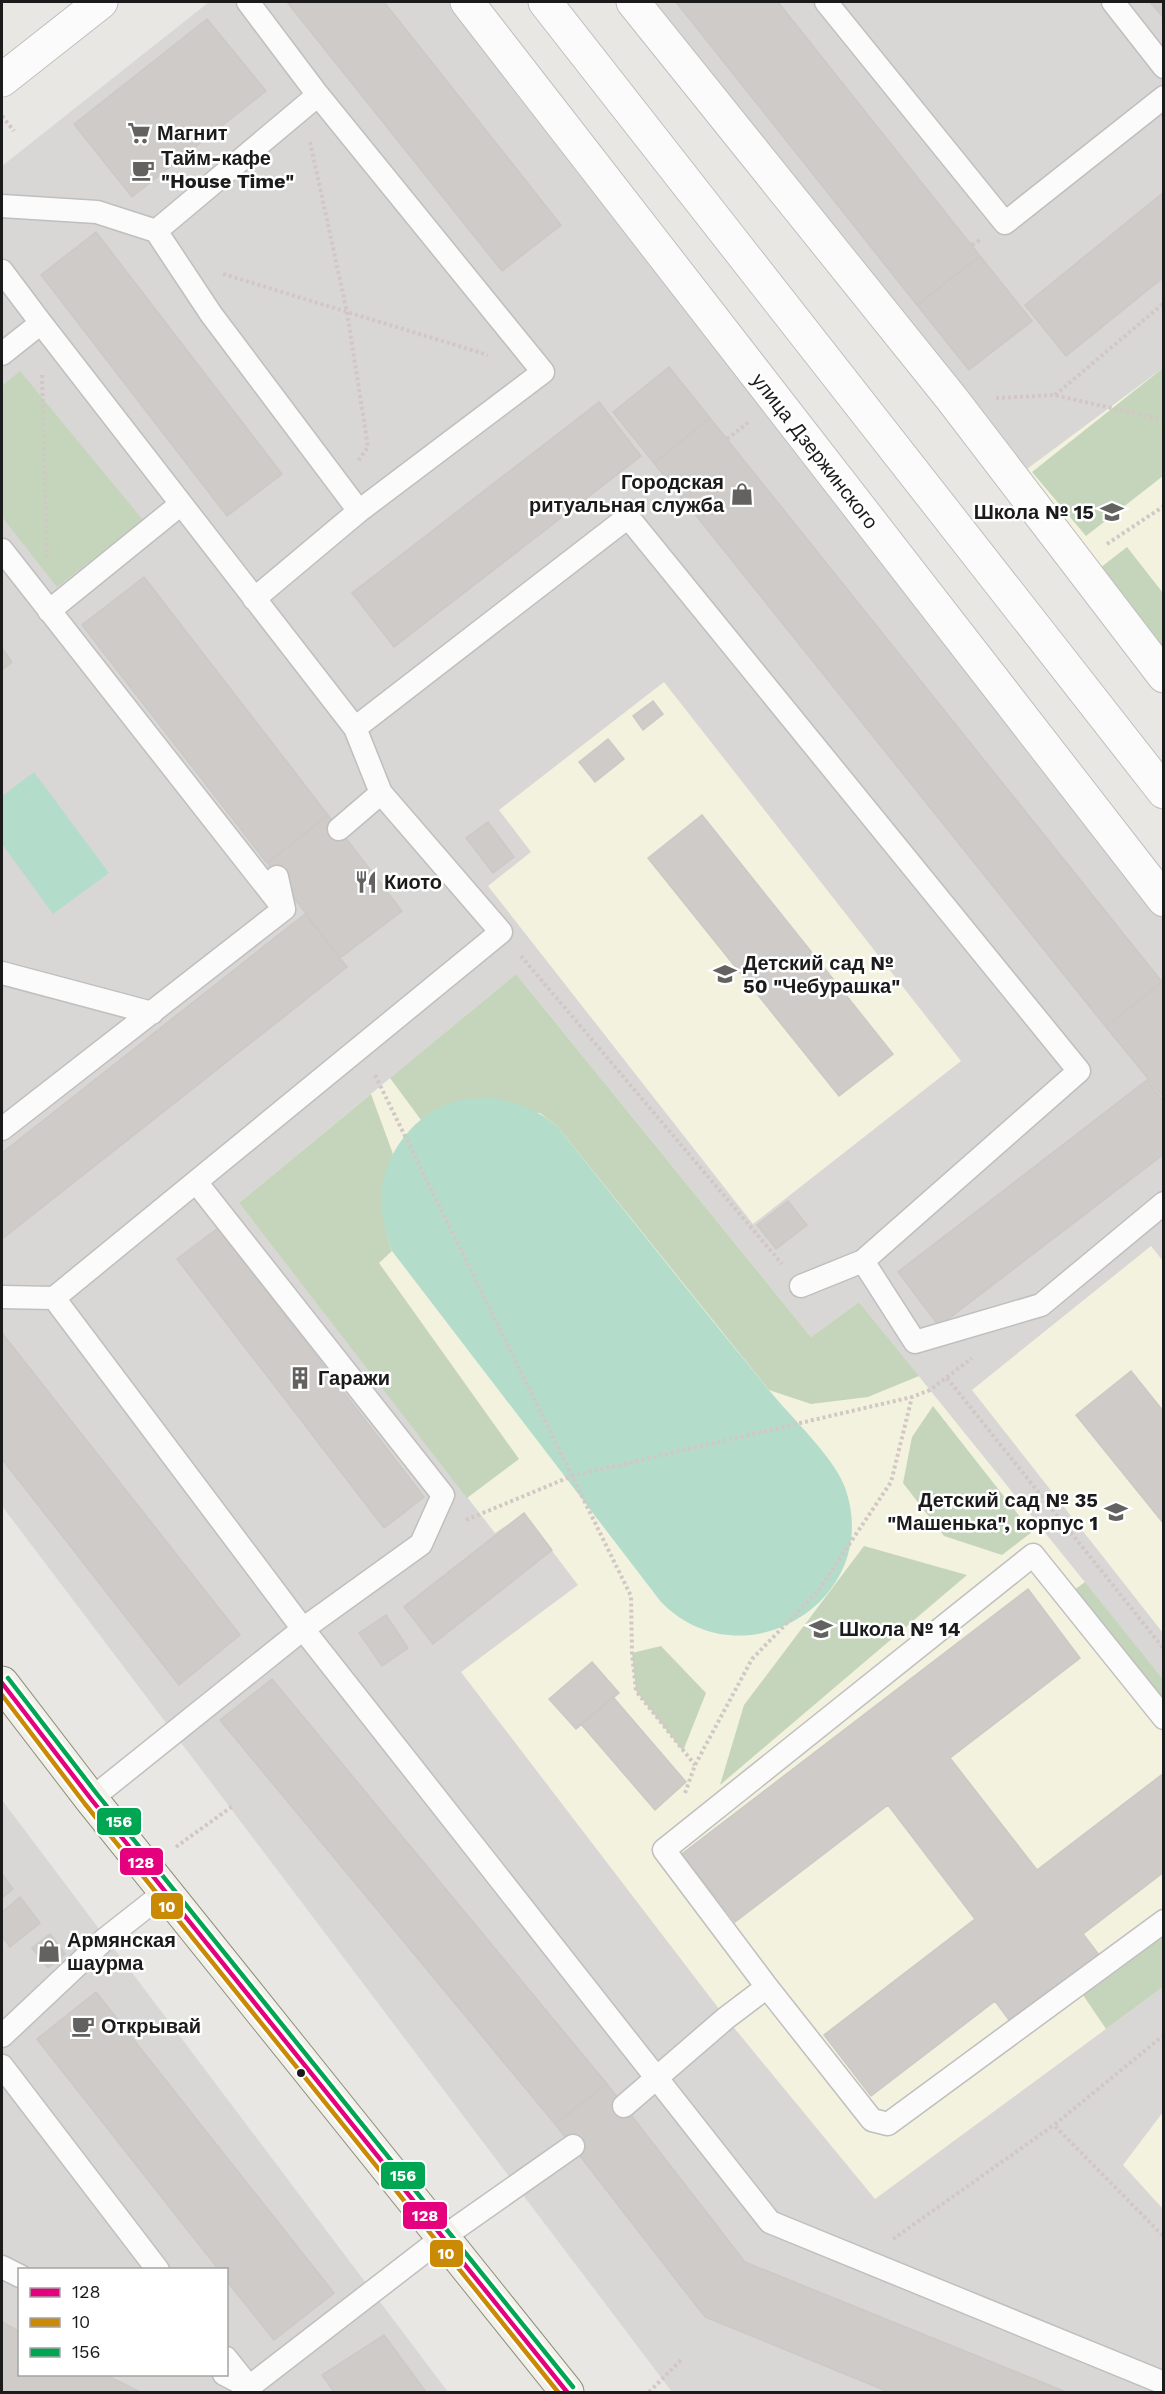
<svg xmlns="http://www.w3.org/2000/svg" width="1165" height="2394" viewBox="0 0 1165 2394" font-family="'Work Sans',sans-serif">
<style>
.residential{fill:#d8d7d5;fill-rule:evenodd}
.education{fill:#f3f2df}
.forest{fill:#c5d5bb}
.pitch{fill:#b3ddca}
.building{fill:#cecbc8;stroke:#ccc9c5;stroke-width:1.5}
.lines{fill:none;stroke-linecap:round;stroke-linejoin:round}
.lane-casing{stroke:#c0bfbe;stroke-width:25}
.street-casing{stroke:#c0bfbe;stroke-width:35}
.secondary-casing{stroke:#8f907e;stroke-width:35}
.path{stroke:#d3c7c6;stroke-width:4;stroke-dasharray:3 3;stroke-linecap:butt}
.lane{stroke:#fcfbfb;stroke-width:22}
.street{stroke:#fcfbfb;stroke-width:33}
.secondary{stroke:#f1f1e9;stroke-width:33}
.bus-1-casing{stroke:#fff;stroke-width:9}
.bus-2-casing{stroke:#fff;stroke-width:9}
.bus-3-casing{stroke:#fff;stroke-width:9}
.bus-1{stroke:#e5007d;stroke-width:4.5}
.bus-2{stroke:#cb8a05;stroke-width:4.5}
.bus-3{stroke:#00a651;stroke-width:4.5}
.bus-dot{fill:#1b1b1b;stroke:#fff;stroke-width:2}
.labels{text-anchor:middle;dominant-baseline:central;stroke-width:5;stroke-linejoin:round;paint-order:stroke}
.poi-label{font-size:20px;font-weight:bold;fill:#1b1b1b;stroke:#fff;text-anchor:start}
.street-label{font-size:20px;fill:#1b1b1b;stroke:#fff}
.line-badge{stroke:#fff;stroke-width:2}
.badge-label{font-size:16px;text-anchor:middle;font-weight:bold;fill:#fff}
</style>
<rect width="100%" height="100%" fill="#e9e7e3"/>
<path class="residential" d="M 209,2 L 455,2 L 1163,911 L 1163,2392 L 672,2392 L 2,1506 L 2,166 Z
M 652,2 L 1163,2 L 1163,651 Z
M 2,1800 L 448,2392 L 2,2392 ZM 20,2270 L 226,2270 L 226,2374 L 20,2374 Z"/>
<path class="education" d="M 1163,368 L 1163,646 L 1027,469 Z
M 664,682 L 961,1061 L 753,1224 L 488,886 L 531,852 L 499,810 Z
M 516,974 L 811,1337 L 859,1302 L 1163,1679 L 1163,1987 L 875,2199 L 726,2018 L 461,1672 L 578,1585 L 524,1514 L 495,1533 L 239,1203 Z
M 1151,1246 L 1163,1261 L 1163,1633 L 972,1390 Z
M 1163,2112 L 1163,2209 L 1123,2165 Z"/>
<path class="forest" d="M 1163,368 L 1163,476 L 1086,536 L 1032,472 Z
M 20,371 L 143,520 L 57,587 L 2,517 L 2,386 Z
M 1127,547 L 1163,593 L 1163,668 L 1091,575 Z
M 516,974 L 811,1337 L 859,1302 L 919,1376 L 868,1397 L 811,1404 L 769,1390 L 557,1126 L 540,1113 L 437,1109 L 421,1120 L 390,1078 Z
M 371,1094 L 393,1154 C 379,1185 381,1220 392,1251 L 379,1263 L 519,1459 L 467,1498 L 239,1203 Z
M 933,1406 L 1032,1532 L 1002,1555 L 944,1536 L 903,1483 L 912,1437 Z
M 864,1546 L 967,1575 L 720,1785 L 744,1705 Z
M 1085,1582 L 1163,1679 L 1163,1709 L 1070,1593 Z
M 661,1646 L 706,1693 L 683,1751 L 636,1691 L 632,1653 Z
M 1163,1936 L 1163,1987 L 1106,2029 L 1083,1995 Z"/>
<path class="pitch" d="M 34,772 L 109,873 L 53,914 L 2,844 L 2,796 Z
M 490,1098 C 516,1102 536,1109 557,1126 C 627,1214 697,1302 768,1389 C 789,1415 832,1455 844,1485 C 887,1597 745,1687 661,1602 L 392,1251 C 386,1234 381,1216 381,1197 C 383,1154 415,1112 457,1101 C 467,1098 479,1099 490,1098 Z"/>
<path class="building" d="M 287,2 L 384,2 L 561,225 L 502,271 Z
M 676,2 L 778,2 L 980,256 L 917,305 Z
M 1150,2 L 1164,2 L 1164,18 Z
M 207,19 L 266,91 L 132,197 L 74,124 Z
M 1164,192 L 1164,277 L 1066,356 L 1025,305 Z
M 96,232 L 282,474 L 227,516 L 41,275 Z
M 980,256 L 1032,321 L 969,370 L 917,305 Z
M 669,367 L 710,418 L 654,463 L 613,412 Z
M 599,402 L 641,456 L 394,647 L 352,593 Z
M 710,418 L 1162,982 L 1106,1027 L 654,463 Z
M 144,577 L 328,815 L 267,863 L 82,625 Z
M 2,648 L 12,662 L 2,670 Z
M 653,701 L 663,714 L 643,730 L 633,716 Z
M 608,739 L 624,759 L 595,782 L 579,762 Z
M 328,815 L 402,911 L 340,958 L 267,863 Z
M 702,815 L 893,1054 L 839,1096 L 648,858 Z
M 488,822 L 514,857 L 493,873 L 466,838 Z
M 305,914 L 347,967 L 2,1239 L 2,1153 Z
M 1162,982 L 1164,984 L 1164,1098 L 1106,1027 Z
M 1147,1080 L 1164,1102 L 1164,1154 L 939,1326 L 898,1272 Z
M 788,1201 L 807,1225 L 776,1249 L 757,1225 Z
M 218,1228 L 424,1497 L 384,1528 L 177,1259 Z
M 2,1333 L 240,1635 L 179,1685 L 2,1459 Z
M 1131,1371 L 1164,1412 L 1164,1524 L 1076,1415 Z
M 524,1513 L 552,1550 L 433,1644 L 404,1607 Z
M 1028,1589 L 1080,1658 L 950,1758 L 1037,1870 L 1164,1773 L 1164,1872 L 1083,1934 L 1100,1956 L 1012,2024 L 995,2001 L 871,2096 L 824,2035 L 975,1919 L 888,1805 L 735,1922 L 682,1854 Z
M 386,1615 L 408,1648 L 382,1666 L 359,1633 Z
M 592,1662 L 619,1693 L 576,1729 L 549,1699 Z
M 272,1679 L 607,2084 L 555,2124 L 220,1720 Z
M 613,1697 L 686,1782 L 655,1810 L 581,1724 Z
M 2,1874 L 13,1889 L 2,1898 Z
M 20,1897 L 40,1923 L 10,1947 L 2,1936 L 2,1912 Z
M 50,1934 L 65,1954 L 48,1968 L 32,1948 Z
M 96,1992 L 334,2293 L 274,2340 L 226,2280 L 226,2270 L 219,2270 L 37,2039 Z
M 607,2084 L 745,2262 L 1066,2392 L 889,2392 L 705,2317 L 555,2124 Z
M 2,2322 L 20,2332 L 20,2374 L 104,2374 L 140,2392 L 2,2392 Z
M 384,2335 L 426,2392 L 334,2392 L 322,2375 Z"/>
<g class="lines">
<g class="lane-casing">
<path id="lane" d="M 826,2 L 1005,223 L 1164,97
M 1113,2 L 1164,67
M 318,95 L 543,372 L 359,511
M 2,206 L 97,212 L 156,231 L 318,95 L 248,2
M 156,231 L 211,314 L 359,511 L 254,599
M 2,271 L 41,323 L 2,354
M 41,323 L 355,728 L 628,517 L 1079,1071 L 863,1261
M 2,550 L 284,909 L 277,877
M 49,611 L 181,504
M 339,829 L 381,793
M 2,973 L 152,1013
M 2,1129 L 284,909
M 801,1286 L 863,1261 L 915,1342 L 1041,1305 L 1164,1203
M 2,1297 L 54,1298 L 501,932 L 381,793 L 355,728
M 54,1298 L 303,1629 L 770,2222 L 1164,2383
M 1164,1718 L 1033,1555 L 664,1850 L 767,1987 L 872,2120 L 888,2124 L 1164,1921
M 91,1799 L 303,1629 L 421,1544 L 443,1495 L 196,1182
M 2,2036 L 104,1940 L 165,1892
M 2,2066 L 158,2270
M 624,2106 L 726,2018 L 767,1987
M 2,2267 L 20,2276
M 224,2374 L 249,2387 L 226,2358
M 247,2392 L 249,2387 L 442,2238 L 573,2146"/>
</g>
<g class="street-casing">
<path id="street" d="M 467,2 L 1164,900
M 545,2 L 1164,792
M 633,2 L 952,399 L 1164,676
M 2,80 L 101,2"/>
</g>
<g class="secondary-casing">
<path id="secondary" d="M 2,1683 L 91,1799 L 567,2392"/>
</g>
<path class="path" d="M 2,116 L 14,131
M 310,142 L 347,312 L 368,447 L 358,461
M 972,245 L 980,240
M 223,274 L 488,355
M 42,375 L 47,557
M 1055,395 L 1164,303
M 996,398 L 1054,395 L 1164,420
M 727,439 L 750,421
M 1107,544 L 1164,506
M 521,956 L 782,1264
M 375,1075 L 631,1596 L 632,1653 L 636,1691 L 695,1765
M 947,1378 L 1164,1649
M 466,1520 L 572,1476 L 912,1397
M 685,1793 L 695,1765 L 752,1659 L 818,1591 L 891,1482 L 912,1397 L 930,1390 L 972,1358
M 176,1847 L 234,1805
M 1164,2035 L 1054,2125 L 1164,2237
M 893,2239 L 1054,2125
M 649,2392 L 682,2359"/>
<use href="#lane" class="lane"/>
<use href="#street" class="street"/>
<use href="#secondary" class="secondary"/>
<g class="bus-1-casing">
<path id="bus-1" d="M 2,1683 L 91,1799 L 567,2392"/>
</g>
<g class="bus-2-casing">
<path id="bus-2" d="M 2,1695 L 85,1804 L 558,2392"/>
</g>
<g class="bus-3-casing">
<path id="bus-3" d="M 8,1678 L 97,1794 L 573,2387"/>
</g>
<use href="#bus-1" class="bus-1"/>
<use href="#bus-2" class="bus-2"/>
<use href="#bus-3" class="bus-3"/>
</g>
<defs>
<g id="supermarket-bare" transform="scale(1.8)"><path d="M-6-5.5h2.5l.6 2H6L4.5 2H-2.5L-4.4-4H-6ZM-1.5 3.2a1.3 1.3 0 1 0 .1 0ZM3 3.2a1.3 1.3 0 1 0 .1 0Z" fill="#636261" stroke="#fff" stroke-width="2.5" paint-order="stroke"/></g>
<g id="cafe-bare" transform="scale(1.8)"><path d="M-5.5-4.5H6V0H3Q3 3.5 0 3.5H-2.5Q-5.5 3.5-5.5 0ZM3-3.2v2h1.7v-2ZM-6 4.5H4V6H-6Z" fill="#636261" stroke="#fff" stroke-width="2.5" paint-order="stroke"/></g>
<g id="shop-bare" transform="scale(1.8)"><path d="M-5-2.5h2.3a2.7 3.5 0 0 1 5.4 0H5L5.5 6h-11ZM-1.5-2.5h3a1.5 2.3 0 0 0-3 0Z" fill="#636261" stroke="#fff" stroke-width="2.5" paint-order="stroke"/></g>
<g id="school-bare" transform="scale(1.8)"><path d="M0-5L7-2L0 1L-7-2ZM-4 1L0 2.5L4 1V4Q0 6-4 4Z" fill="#636261" stroke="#fff" stroke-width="2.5" paint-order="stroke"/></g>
<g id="restaurant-bare" transform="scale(1.8)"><path d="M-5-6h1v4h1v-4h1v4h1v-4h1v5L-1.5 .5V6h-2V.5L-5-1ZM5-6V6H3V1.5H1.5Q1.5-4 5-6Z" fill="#636261" stroke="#fff" stroke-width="2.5" paint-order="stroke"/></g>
<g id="building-bare" transform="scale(1.8)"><path d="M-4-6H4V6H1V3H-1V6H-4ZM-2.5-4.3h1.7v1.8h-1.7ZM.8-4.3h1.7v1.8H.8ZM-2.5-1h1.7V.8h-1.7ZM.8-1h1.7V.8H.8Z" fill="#636261" stroke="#fff" stroke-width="2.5" paint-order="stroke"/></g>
</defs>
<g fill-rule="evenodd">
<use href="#supermarket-bare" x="139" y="133"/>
<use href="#cafe-bare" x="143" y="170"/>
<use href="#shop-bare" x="742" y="494"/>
<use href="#school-bare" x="1112" y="512"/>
<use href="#restaurant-bare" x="366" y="882"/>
<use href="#school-bare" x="725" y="974"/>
<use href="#building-bare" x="300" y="1378"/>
<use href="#school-bare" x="1116" y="1512"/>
<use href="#school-bare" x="821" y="1629"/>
<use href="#shop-bare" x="49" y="1951"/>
<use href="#cafe-bare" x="83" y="2026"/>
</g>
<circle class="bus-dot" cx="301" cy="2073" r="5"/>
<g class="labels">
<g class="poi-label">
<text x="157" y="133">Магнит</text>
<text x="161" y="158">Тайм-кафе<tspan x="161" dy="23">"House Time"</tspan></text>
<text x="724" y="482" text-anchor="end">Городская<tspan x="724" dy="23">ритуальная служба</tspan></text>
<text x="1094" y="512" text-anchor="end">Школа № 15</text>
<text x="384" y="882">Киото</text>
<text x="743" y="963">Детский сад №<tspan x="743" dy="23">50 "Чебурашка"</tspan></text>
<text x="318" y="1378">Гаражи</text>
<text x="1098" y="1500" text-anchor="end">Детский сад № 35<tspan x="1098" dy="23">"Машенька", корпус 1</tspan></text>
<text x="839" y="1629">Школа № 14</text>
<text x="67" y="1940">Армянская<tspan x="67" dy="23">шаурма</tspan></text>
<text x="101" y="2026">Открывай</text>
</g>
<g class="street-label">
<text transform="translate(815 451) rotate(52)">улица Дзержинского</text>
</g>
</g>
<g class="line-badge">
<rect x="96" y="1807" width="46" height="29" rx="6" fill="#00a651"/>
<rect x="119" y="1847" width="45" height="29" rx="6" fill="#e5007d"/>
<rect x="150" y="1892" width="34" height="28" rx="6" fill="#cb8a05"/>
<rect x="380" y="2161" width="46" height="29" rx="6" fill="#00a651"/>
<rect x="402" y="2201" width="46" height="29" rx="6" fill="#e5007d"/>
<rect x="429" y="2239" width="35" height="29" rx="6" fill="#cb8a05"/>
</g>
<g class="badge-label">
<text x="119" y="1827">156</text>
<text x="141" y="1868">128</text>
<text x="167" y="1912">10</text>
<text x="403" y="2181">156</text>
<text x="425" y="2221">128</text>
<text x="446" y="2259">10</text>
</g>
<rect width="1165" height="2394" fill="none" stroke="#1b1b1b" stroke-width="6"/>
<rect x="18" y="2268" width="210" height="108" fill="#ffffff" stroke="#a4a4a4" stroke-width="1.5"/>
<rect x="30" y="2288" width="30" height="9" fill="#e5007d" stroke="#a4a4a4" stroke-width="1.5"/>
<text x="72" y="2298" font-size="18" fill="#1b1b1b">128</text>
<rect x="30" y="2318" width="30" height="9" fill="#cb8a05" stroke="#a4a4a4" stroke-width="1.5"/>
<text x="72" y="2328" font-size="18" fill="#1b1b1b">10</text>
<rect x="30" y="2348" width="30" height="9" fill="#00a651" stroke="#a4a4a4" stroke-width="1.5"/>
<text x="72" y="2358" font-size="18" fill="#1b1b1b">156</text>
</svg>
